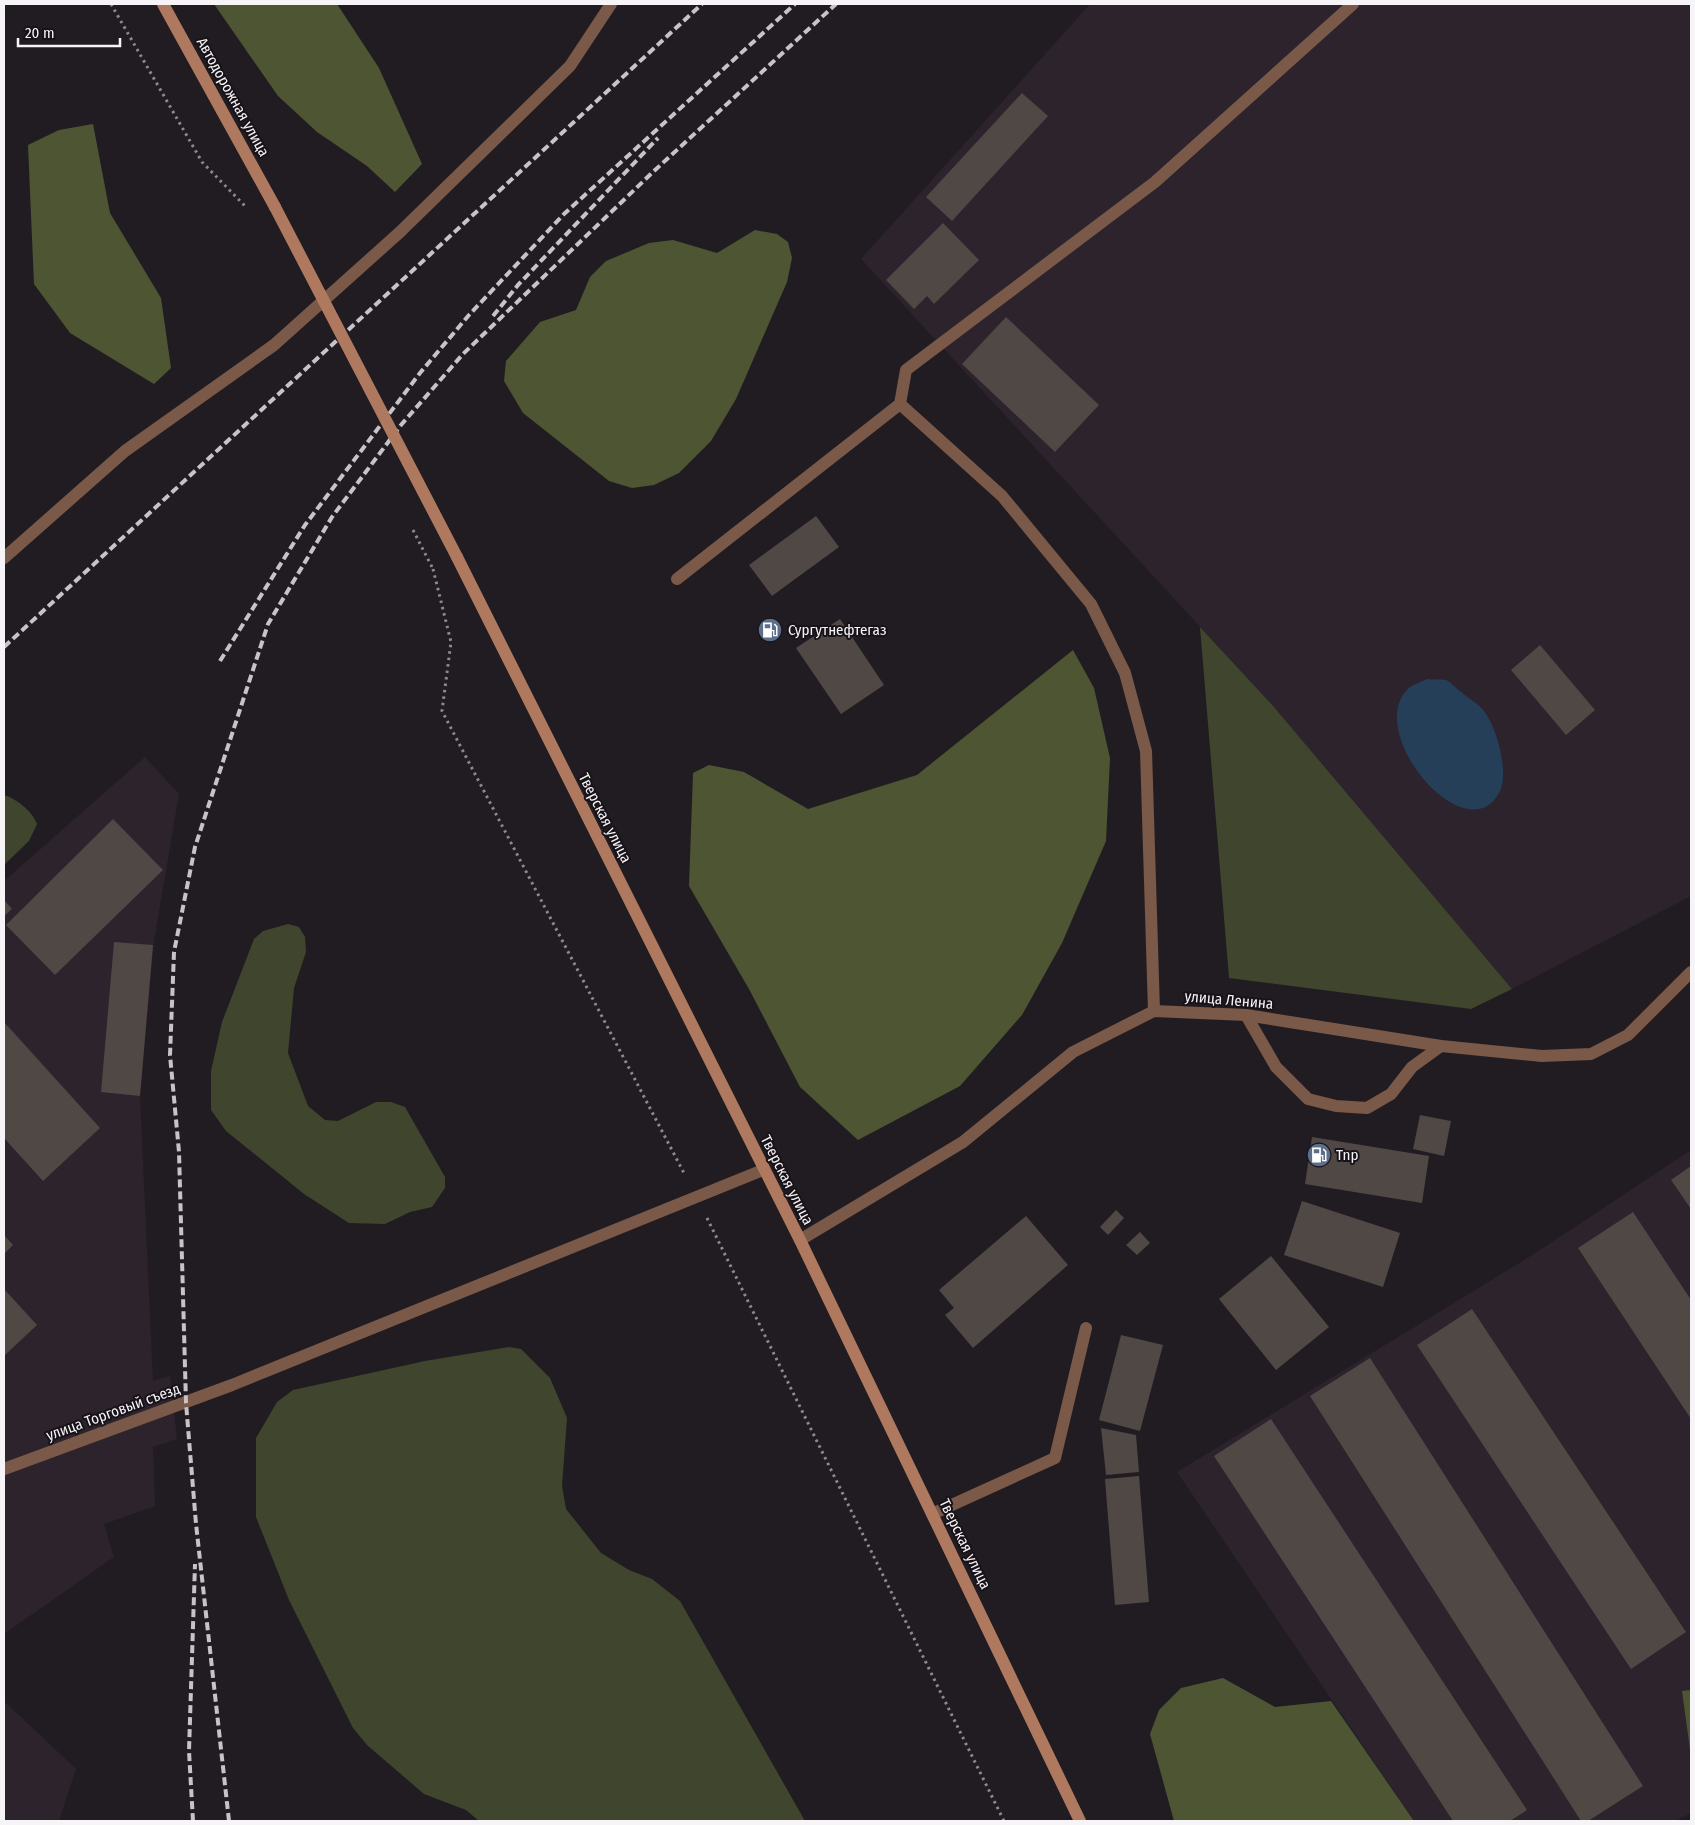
<svg xmlns="http://www.w3.org/2000/svg" width="1695" height="1825" viewBox="0 0 1695 1825" font-family="'Fira Sans Condensed',sans-serif">
<style>
.built{fill:#2c232d}
.green{fill:#40452d}
.forest{fill:#4e5533}
.water{fill:#253f58}
.building{fill:#504844}
.lines{fill:none;stroke-linecap:round;stroke-linejoin:round}
.path{stroke:#8d898e;stroke-width:3;stroke-dasharray:2.5 4;stroke-linecap:butt}
.service{stroke:#7a5948;stroke-width:12}
.minor{stroke:#7a5948;stroke-width:12}
.secondary{stroke:#af795f;stroke-width:12}
.rail{stroke:#c7c3c8;stroke-width:4;stroke-dasharray:8 4;stroke-linecap:butt}
.path-bridge{stroke:#8d898e;stroke-width:3;stroke-dasharray:2.5 4;stroke-linecap:butt}
.secondary-bridge{stroke:#af795f;stroke-width:12}
.labels{text-anchor:middle;dominant-baseline:central;stroke-width:4;stroke-linejoin:round;paint-order:stroke}
.street-label{font-size:15px;fill:#f7f4f8;stroke:#181318}
.poi-label{font-size:15px;fill:#f7f4f8;stroke:#181318;text-anchor:start}
</style>
<rect width="100%" height="100%" fill="#211c22"/>
<path class="built" d="M 1090,4 L 1691,4 L 1691,896 L 1512,989 L 1274,707 L 861,259 Z
M 145,757 L 179,794 L 154,941 L 140,1096 L 153,1381 L 170,1376 L 177,1439 L 153,1447 L 155,1506 L 104,1524 L 114,1557 L 4,1634 L 4,881 Z
M 1691,1150 L 1691,1690 L 1683,1692 L 1691,1757 L 1691,1813 L 1675,1821 L 1414,1821 L 1177,1472 L 1534,1254 Z
M 4,1701 L 76,1769 L 59,1821 L 4,1821 Z"/>
<path class="green" d="M 1200,627 L 1274,707 L 1512,989 L 1471,1009 L 1229,978 Z
M 4,795 C 17,799 32,811 37,824 L 29,841 L 4,865 Z
M 288,924 L 299,927 L 305,937 L 306,952 L 294,988 L 288,1053 L 308,1106 L 325,1120 L 338,1121 L 376,1102 L 391,1102 L 405,1107 L 445,1177 L 445,1188 L 432,1207 L 410,1212 L 385,1224 L 349,1223 L 304,1194 L 226,1131 L 211,1110 L 211,1071 L 222,1022 L 254,939 L 263,931 Z
M 509,1347 L 521,1349 L 550,1378 L 567,1418 L 562,1486 L 566,1509 L 601,1553 L 629,1570 L 652,1579 L 680,1601 L 805,1821 L 479,1821 L 466,1810 L 424,1794 L 367,1745 L 353,1728 L 289,1600 L 256,1517 L 256,1438 L 277,1402 L 293,1390 L 425,1361 Z"/>
<path class="forest" d="M 214,4 L 337,4 L 379,68 L 422,164 L 395,192 L 367,166 L 317,132 L 278,96 Z
M 93,124 L 110,213 L 161,298 L 171,368 L 154,384 L 70,333 L 34,284 L 28,145 L 59,130 Z
M 755,230 L 777,234 L 788,242 L 792,258 L 787,282 L 736,399 L 711,441 L 679,473 L 654,485 L 632,488 L 609,481 L 523,413 L 504,381 L 506,361 L 540,322 L 576,310 L 590,277 L 606,261 L 649,243 L 673,240 L 717,253 Z
M 1073,650 L 1094,688 L 1110,758 L 1106,841 L 1062,943 L 1022,1015 L 960,1086 L 858,1140 L 800,1087 L 749,989 L 689,886 L 693,773 L 709,765 L 744,772 L 808,809 L 917,775 Z
M 1223,1678 L 1275,1707 L 1331,1701 L 1414,1821 L 1174,1821 L 1150,1734 L 1159,1710 L 1181,1688 Z
M 1691,1690 L 1691,1757 L 1682,1691 Z"/>
<path class="water" d="M 1427,679 C 1433,680 1441,679 1446,680 C 1451,682 1457,689 1461,692 C 1468,698 1479,704 1484,711 C 1497,728 1509,772 1500,791 C 1467,857 1360,729 1410,687 C 1414,684 1422,682 1427,679 Z"/>
<path class="building" d="M 1022,93 L 1048,116 L 952,221 L 926,197 Z
M 943,223 L 979,260 L 934,304 L 927,296 L 914,309 L 886,280 Z
M 1006,317 L 1099,405 L 1055,452 L 962,364 Z
M 816,516 L 839,547 L 772,596 L 749,565 Z
M 840,619 L 884,685 L 841,714 L 796,648 Z
M 1540,645 L 1595,710 L 1566,735 L 1511,670 Z
M 113,819 L 163,870 L 55,975 L 6,925 Z
M 4,900 L 12,909 L 4,916 Z
M 114,942 L 153,945 L 140,1096 L 101,1092 Z
M 4,1022 L 100,1128 L 43,1181 L 4,1138 Z
M 1420,1115 L 1451,1121 L 1444,1156 L 1413,1149 Z
M 1312,1137 L 1429,1156 L 1422,1203 L 1305,1184 Z
M 1691,1166 L 1691,1209 L 1671,1180 Z
M 1302,1201 L 1400,1233 L 1383,1287 L 1284,1255 Z
M 1116,1210 L 1124,1218 L 1108,1235 L 1100,1227 Z
M 1633,1212 L 1691,1300 L 1691,1419 L 1578,1248 Z
M 1026,1216 L 1068,1265 L 973,1348 L 945,1315 L 954,1308 L 939,1290 Z
M 1140,1232 L 1150,1243 L 1137,1255 L 1126,1245 Z
M 4,1235 L 13,1245 L 4,1254 Z
M 1271,1256 L 1329,1327 L 1276,1370 L 1219,1299 Z
M 4,1289 L 37,1325 L 4,1356 Z
M 1472,1309 L 1686,1632 L 1631,1669 L 1417,1345 Z
M 1121,1335 L 1163,1345 L 1140,1431 L 1099,1420 Z
M 1370,1358 L 1643,1786 L 1588,1821 L 1581,1821 L 1310,1396 Z
M 1271,1419 L 1527,1810 L 1510,1821 L 1453,1821 L 1214,1456 Z
M 1101,1428 L 1136,1435 L 1139,1472 L 1106,1475 Z
M 1139,1476 L 1149,1602 L 1115,1605 L 1105,1479 Z"/>
<g class="lines">
<path class="path" d="M 111,4 L 202,162 L 246,207
M 433,569 L 451,642 L 442,711 L 685,1175
M 707,1218 L 1004,1821"/>
<path class="service" d="M 900,404 L 906,370 L 1155,182 L 1353,4
M 4,558 L 125,451 L 274,345 L 400,232 L 570,66 L 611,4
M 677,579 L 900,404 L 1002,496 L 1091,604 L 1125,673 L 1146,751 L 1154,1011
M 1246,1015 L 1276,1067 L 1308,1099 L 1336,1106 L 1367,1108 L 1391,1094 L 1412,1067 L 1441,1046
M 4,1469 L 232,1385 L 763,1170
M 932,1514 L 1055,1458 L 1086,1328"/>
<path class="minor" d="M 800,1240 L 963,1142 L 1073,1052 L 1154,1011 L 1246,1015 L 1441,1046 L 1542,1056 L 1591,1054 L 1628,1035 L 1691,972"/>
<path class="secondary" d="M 163,4 L 275,207
M 457,557 L 800,1240 L 1080,1821"/>
<path class="rail" d="M 493,316 L 518,285 L 658,138
M 4,647 L 702,4
M 220,661 L 305,525 L 420,373 L 469,315 L 564,214 L 795,4
M 193,1821 L 189,1751 L 195,1564
M 229,1821 L 196,1524 L 186,1403 L 179,1152 L 170,1055 L 174,952 L 195,847 L 268,624 L 332,517 L 401,425 L 463,354 L 654,171 L 836,4"/>
<path class="path-bridge" d="M 413,530 L 433,569"/>
<path class="secondary-bridge" d="M 275,207 L 457,557"/>
</g>
<defs>
<g id="fuel-disc" transform="scale(1.25)"><circle r="9.5" fill="#5c6f8a" stroke="#181318"/><path d="M-5.5-6h7V0h2V4h1.3V-2.5L3-4.5l.8-.8L6-3V5H2.5V1h-1V6h-7ZM-4.2-4.7v3.2H.2V-4.7Z" fill="#fff"/></g>
</defs>
<g fill-rule="evenodd">
<use href="#fuel-disc" x="770" y="630"/>
<use href="#fuel-disc" x="1319" y="1155"/>
</g>
<g class="labels">
<g class="street-label">
<text transform="translate(233 97) rotate(61)">Автодорожная улица</text>
<text transform="translate(605 818) rotate(63)">Тверская улица</text>
<text transform="translate(1229 1000) rotate(5)">улица Ленина</text>
<text transform="translate(787 1180) rotate(63)">Тверская улица</text>
<text transform="translate(113 1412) rotate(-20)">улица Торговый съезд</text>
<text transform="translate(965 1544) rotate(64)">Тверская улица</text>
</g>
<g class="poi-label">
<text x="788" y="630">Сургутнефтегаз</text>
<text x="1336" y="1155">Tnp</text>
</g>
</g>
<rect width="1695" height="1825" fill="none" stroke="#f7f4f8" stroke-width="10"/>
<path d="M18 38v8h102v-8" fill="none" stroke="#f7f4f8" stroke-width="2.5"/>
<text x="25" y="38" font-size="15" fill="#f7f4f8" stroke="#181318" stroke-width="4" paint-order="stroke">20 m</text>
</svg>
